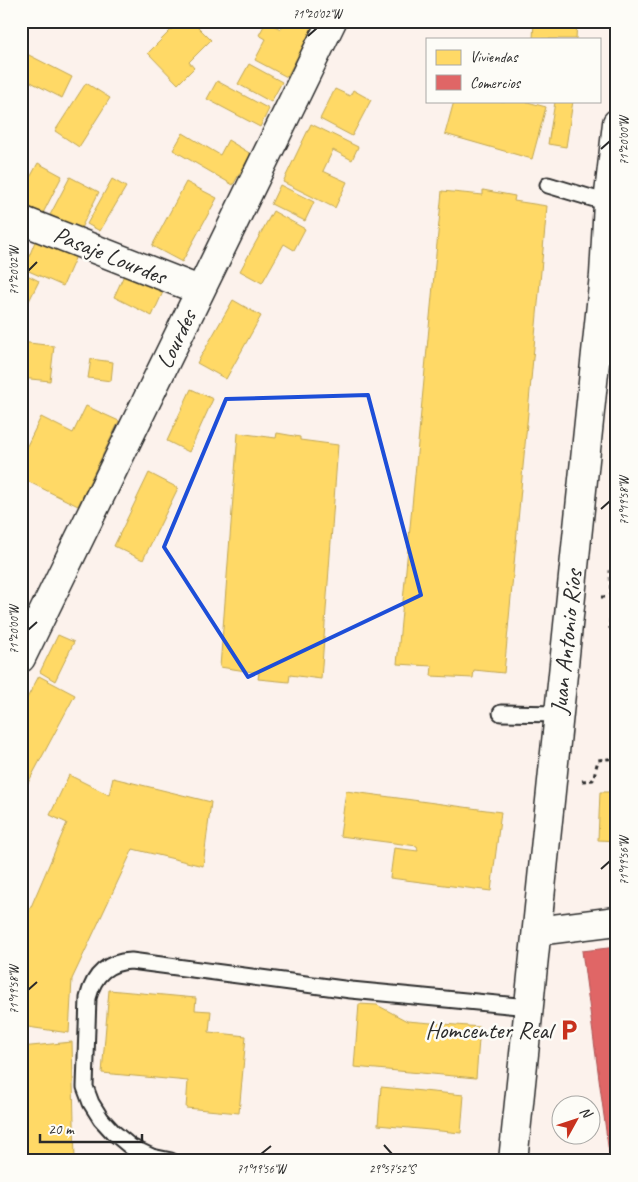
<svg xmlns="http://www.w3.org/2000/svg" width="638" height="1182" viewBox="0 0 638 1182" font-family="Caveat,sans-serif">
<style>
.homes{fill:#ffd966;stroke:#bfa554}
.shops{fill:#e06666;stroke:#aa5454}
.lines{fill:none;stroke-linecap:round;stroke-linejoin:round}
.service-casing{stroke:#2b2b2b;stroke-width:19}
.minor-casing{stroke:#2b2b2b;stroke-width:31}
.secondary-casing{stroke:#2b2b2b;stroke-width:31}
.path{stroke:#2b2b2b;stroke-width:3;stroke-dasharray:4 4;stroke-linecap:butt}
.service{stroke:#fdfcf7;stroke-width:15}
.minor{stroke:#fdfcf7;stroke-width:28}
.secondary{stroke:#fdfcf7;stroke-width:28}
.marked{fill:none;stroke:#1d4ed8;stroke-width:4;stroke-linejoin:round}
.ticks{fill:none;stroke:#2b2b2b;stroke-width:2}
.labels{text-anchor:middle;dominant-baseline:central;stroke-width:5;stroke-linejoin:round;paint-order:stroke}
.street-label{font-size:24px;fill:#2b2b2b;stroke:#fdfcf7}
.poi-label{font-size:24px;fill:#2b2b2b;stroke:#fdfcf7;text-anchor:end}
.neatline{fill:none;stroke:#2b2b2b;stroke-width:2}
.ticks-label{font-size:12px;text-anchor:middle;fill:#2b2b2b}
</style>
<rect width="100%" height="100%" fill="#fcf2ec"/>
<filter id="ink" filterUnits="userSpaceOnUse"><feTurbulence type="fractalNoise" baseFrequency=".02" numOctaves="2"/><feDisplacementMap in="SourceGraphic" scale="10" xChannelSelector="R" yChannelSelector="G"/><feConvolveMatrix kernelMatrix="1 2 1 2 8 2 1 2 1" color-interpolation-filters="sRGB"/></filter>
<g filter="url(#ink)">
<path class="homes" d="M 180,21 L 192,21 L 211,40 L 189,62 L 194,68 L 178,84 L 148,53 Z
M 285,21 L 303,21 L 313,26 L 287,77 L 255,60 L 266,39 L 259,35 L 266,22 L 281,29 Z
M 534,21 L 577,21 L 576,39 L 533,39 Z
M 23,52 L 72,77 L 62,98 L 21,77 L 21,56 Z
M 249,64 L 282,82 L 271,102 L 238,84 Z
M 217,81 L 269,109 L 260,127 L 207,99 Z
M 86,83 L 110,98 L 79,147 L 55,131 Z
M 335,89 L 350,96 L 353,90 L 371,100 L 352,136 L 320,119 Z
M 454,101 L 524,101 L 546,107 L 532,159 L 445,134 Z
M 550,101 L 573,101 L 566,147 L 548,144 L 555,102 Z
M 311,124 L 358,147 L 352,160 L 333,150 L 323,171 L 347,182 L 335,208 L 283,182 Z
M 183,133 L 220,155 L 228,140 L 251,154 L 233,185 L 173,150 Z
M 38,163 L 62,176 L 42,215 L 21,203 L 21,194 Z
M 70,177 L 99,192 L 80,230 L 50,215 Z
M 112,179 L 126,187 L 100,231 L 87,224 Z
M 186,182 L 217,198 L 182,262 L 152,246 Z
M 280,185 L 314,202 L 305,221 L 271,204 Z
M 483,190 L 515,196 L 514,201 L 547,206 L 504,673 L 474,670 L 473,678 L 431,676 L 432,666 L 397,664 L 442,191 L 483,195 Z
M 273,211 L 305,229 L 294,250 L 284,244 L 262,283 L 240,271 Z
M 36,239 L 76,256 L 63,286 L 24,269 Z
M 21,272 L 39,281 L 26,307 L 21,305 Z
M 125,273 L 163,292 L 152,316 L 114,297 Z
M 233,300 L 261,316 L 226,379 L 197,363 Z
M 21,342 L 54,346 L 50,381 L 21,378 Z
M 91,359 L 113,362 L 111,381 L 88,378 Z
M 191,389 L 213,399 L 189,452 L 167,441 Z
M 86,406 L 119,421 L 78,506 L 21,478 L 21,458 L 41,417 L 73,433 Z
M 238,433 L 276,438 L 277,433 L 300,437 L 300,440 L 338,445 L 321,679 L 290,675 L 289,682 L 258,679 L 259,673 L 220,667 Z
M 149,473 L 178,488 L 143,560 L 114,546 Z
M 58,635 L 74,642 L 55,681 L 40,672 Z
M 39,676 L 75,695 L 21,796 L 21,709 Z
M 69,775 L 109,795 L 113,778 L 211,802 L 203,866 L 133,849 L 72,979 L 69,1033 L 21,1026 L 21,930 L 67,823 L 50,815 Z
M 346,791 L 501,812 L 491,891 L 390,878 L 394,848 L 418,851 L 417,846 L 340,836 Z
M 600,792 L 617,792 L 617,841 L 598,840 Z
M 109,990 L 196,998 L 195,1010 L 211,1011 L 209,1032 L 246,1036 L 239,1113 L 186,1108 L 188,1081 L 102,1073 Z
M 359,1004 L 377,1005 L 407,1021 L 480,1027 L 476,1078 L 354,1067 Z
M 72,1042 L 75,1161 L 21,1161 L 21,1047 Z
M 381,1087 L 464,1095 L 461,1133 L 378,1125 Z"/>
<path class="shops" d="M 617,947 L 617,1161 L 610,1161 L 582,951 Z"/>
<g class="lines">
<g class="service-casing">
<path id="service" d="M 548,185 L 608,203
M 501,713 L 559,714
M 171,1161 L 152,1157 L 131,1147 L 113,1132 L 101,1119 L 91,1103 L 85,1087 L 88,998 C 94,974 108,962 131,961 L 351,990 L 529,1007"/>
</g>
<g class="minor-casing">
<path id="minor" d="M 21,220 L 199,290
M 21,658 L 332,21
M 537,931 L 617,921"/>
</g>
<g class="secondary-casing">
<path id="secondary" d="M 513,1161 L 604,275 L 608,203 L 617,123"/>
</g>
<path class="path" d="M 601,597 L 611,597 L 610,628 L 617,628
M 611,597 L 610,571 L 617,571
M 582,781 L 593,780 L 598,760 L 617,758"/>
<use href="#service" class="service"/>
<use href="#minor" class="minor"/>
<use href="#secondary" class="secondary"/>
</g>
</g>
<path class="marked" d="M 368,395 L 421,595 L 248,677 L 164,547 L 226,399 Z"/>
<path class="ticks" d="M 308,36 L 317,28M 601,149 L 610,141M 28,271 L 37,262M 601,509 L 610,501M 28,630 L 37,622M 601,869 L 610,861M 28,990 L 37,982M 384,1145 L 392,1154M 261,1154 L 271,1146"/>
<defs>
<g id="parking-bare" transform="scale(1.725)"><path d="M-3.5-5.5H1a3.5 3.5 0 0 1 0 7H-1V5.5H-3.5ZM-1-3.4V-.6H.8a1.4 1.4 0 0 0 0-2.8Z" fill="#c8321e" stroke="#fdfcf7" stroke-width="2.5" paint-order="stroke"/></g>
</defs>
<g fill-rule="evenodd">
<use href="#parking-bare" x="569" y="1030"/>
</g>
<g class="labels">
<g class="street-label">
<text transform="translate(110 255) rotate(22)">Pasaje Lourdes</text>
<text transform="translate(176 339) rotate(-64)">Lourdes</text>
<text transform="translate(566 642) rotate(-84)">Juan Antonio Ríos</text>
</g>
<g class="poi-label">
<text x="552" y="1030">Homcenter Real</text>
</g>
</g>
<rect width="638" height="1182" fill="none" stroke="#fdfcf7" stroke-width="55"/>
<rect x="426" y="38" width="175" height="65" fill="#fdfcf7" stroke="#a9a8a5"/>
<rect x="436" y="50" width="25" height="15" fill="#ffd966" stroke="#a9a8a5"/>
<text x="470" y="62" font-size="15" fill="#2b2b2b">Viviendas</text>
<rect x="436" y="75" width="25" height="15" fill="#e06666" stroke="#a9a8a5"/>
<text x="470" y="88" font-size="15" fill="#2b2b2b">Comercios</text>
<g transform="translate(576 1120) rotate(50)"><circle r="24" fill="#fdfcf7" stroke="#a9a8a5"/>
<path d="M0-4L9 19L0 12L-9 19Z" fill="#c8321e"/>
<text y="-8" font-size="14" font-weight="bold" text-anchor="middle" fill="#2b2b2b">N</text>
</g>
<path d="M40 1134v8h102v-8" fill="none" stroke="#2b2b2b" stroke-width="2.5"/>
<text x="48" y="1134" font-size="15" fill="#2b2b2b" stroke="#fdfcf7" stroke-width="4" paint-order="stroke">20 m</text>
<rect x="28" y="28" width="582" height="1126" class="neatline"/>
<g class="ticks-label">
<text x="317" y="18">71°20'02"W</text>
<text transform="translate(624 141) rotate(-90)" y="4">71°20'00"W</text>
<text transform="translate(14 271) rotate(-90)" y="4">71°20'02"W</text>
<text transform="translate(624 501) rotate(-90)" y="4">71°19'58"W</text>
<text transform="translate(14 630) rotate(-90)" y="4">71°20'00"W</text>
<text transform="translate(624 861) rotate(-90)" y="4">71°19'56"W</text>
<text transform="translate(14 990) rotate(-90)" y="4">71°19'58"W</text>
<text x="261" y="1173">71°19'56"W</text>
<text x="392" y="1173">29°57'52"S</text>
</g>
</svg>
